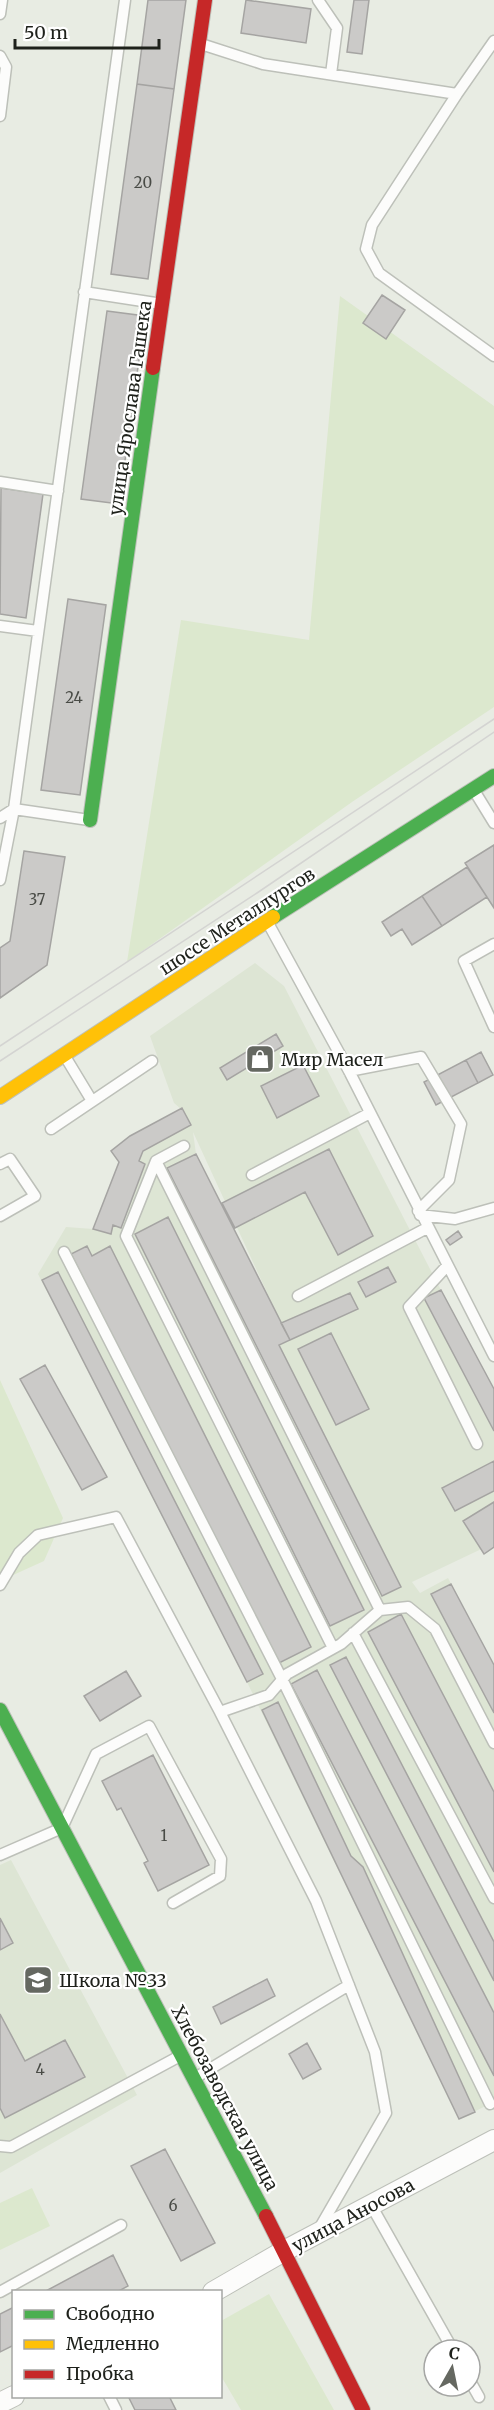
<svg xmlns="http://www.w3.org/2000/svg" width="494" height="2410" viewBox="0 0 494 2410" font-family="Merriweather,serif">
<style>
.built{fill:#dde5d4;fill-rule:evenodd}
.green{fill:#dce8ce}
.building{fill:#cbcac8;stroke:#a5a4a2;stroke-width:1.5}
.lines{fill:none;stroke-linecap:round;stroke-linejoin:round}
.lane-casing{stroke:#bdc0b9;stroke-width:13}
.street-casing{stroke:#bdc0b9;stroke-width:22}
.fast-casing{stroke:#bdc0b9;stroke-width:16}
.slow-casing{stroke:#bdc0b9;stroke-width:16}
.jam-casing{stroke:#bdc0b9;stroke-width:16}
.lane{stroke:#fcfcfb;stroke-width:10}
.street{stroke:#fcfcfb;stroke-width:20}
.fast{stroke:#4caf50;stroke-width:14}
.slow{stroke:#ffc107;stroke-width:14}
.jam{stroke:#c62828;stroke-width:14}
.tram{stroke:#d4d4d2;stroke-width:1.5}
.labels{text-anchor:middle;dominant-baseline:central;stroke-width:4.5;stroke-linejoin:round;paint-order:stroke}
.number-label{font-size:15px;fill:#494b46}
.street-label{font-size:18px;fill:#1e211b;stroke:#fff}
.poi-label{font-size:18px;fill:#1e211b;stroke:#fff;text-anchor:start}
</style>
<rect width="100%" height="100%" fill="#e8ece3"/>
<path class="built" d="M 255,963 L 284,986 L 494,1393 L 494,1543 L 412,1582 L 420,1593 L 448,1578 L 494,1665 L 494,2102 L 459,2119 L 247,1682 L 38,1274 L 66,1227 L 93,1229 L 119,1162 L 111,1151 L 130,1136 L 181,1109 L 174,1103 L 150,1036 ZM 193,1132 L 270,1299 L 270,1300 L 196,1154 Z
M 11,1860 L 137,2095 L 0,2173 L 0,1865 Z"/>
<path class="green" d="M 340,296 L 494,406 L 494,707 L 352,802 L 127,962 L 181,620 L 309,640 Z
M 0,1380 L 63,1518 L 44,1561 L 0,1581 Z
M 32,2188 L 50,2226 L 0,2250 L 0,2203 Z
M 269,2294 L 334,2410 L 241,2410 L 221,2376 L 221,2321 Z"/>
<path class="building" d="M 148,0 L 186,0 L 174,89 L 137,84 Z
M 246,0 L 311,9 L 306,43 L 241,33 Z
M 354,0 L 369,0 L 362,54 L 347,52 Z
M 137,84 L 174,89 L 148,279 L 111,274 Z
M 382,295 L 405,310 L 386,339 L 363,323 Z
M 107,311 L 145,316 L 119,504 L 81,499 Z
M 1,488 L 43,494 L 26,618 L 0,614 Z
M 68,599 L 106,605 L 80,795 L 41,790 Z
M 494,845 L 494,908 L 465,863 Z
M 24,851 L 65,857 L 47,965 L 0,998 L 0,948 L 10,941 Z
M 467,867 L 487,897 L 442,926 L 422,896 Z
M 422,896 L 442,926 L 412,945 L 402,929 L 391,936 L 382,922 Z
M 276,1034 L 283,1046 L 227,1080 L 220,1068 Z
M 481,1052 L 493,1075 L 478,1083 L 466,1060 Z
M 466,1060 L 478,1083 L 436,1105 L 424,1082 Z
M 303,1065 L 319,1096 L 277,1118 L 261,1086 Z
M 182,1108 L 191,1125 L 143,1151 L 139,1161 L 145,1164 L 121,1228 L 113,1225 L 111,1234 L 93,1229 L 119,1162 L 111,1151 L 130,1136 Z
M 329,1149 L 373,1236 L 338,1255 L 305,1192 L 235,1228 L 222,1203 Z
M 196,1154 L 290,1340 L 279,1345 L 401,1587 L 382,1596 L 167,1168 Z
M 168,1217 L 364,1610 L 330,1626 L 135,1234 Z
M 458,1231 L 462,1237 L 450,1245 L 446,1240 Z
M 87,1246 L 92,1256 L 110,1246 L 311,1647 L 277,1664 L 71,1254 Z
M 388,1267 L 396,1282 L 366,1297 L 358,1282 Z
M 58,1272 L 263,1674 L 247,1682 L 42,1280 Z
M 441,1290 L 494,1389 L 494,1431 L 424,1298 Z
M 350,1293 L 358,1309 L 290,1340 L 281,1323 Z
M 331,1333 L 369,1409 L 336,1425 L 298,1349 Z
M 45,1365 L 107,1477 L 82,1490 L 20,1379 Z
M 494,1461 L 494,1491 L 455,1511 L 442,1488 Z
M 494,1502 L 494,1547 L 484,1554 L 463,1521 Z
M 451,1584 L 494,1665 L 494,1713 L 431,1594 Z
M 401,1614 L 494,1792 L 494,1872 L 368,1632 Z
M 346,1657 L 494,1942 L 494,1981 L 330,1665 Z
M 317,1670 L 494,2013 L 494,2076 L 291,1684 Z
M 126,1671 L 141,1696 L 100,1721 L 84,1696 Z
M 278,1702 L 351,1856 L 363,1867 L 475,2112 L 459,2119 L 262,1710 Z
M 153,1755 L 209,1865 L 158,1891 L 144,1863 L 148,1861 L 121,1808 L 117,1810 L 102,1781 Z
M 0,1918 L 13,1943 L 0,1950 Z
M 267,1979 L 275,1996 L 221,2024 L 213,2007 Z
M 0,2014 L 25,2061 L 65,2040 L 85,2077 L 5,2118 L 0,2108 Z
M 307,2043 L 321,2069 L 303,2079 L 289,2054 Z
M 165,2149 L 215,2243 L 181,2261 L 131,2166 Z
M 113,2255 L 128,2286 L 117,2292 L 44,2292 Z
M 14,2307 L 14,2345 L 0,2352 L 0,2314 Z
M 128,2396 L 169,2396 L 176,2410 L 135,2410 Z"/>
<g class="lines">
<g class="lane-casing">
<path id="lane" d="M 318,0 L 337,28 L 331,74
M 0,14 L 2,0
M 494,41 L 457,94 L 372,225 L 366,249 L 379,273 L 494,356
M 201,44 L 263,64 L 457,94
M 0,56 L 6,67 L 0,116
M 84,292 L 162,304
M 0,482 L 58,491
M 0,626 L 38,631
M 475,792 L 494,823
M 0,818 L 14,809 L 89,820
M 0,880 L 14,809 L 125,0
M 268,923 L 349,1071 L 494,1356
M 494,944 L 464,961 L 494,1027
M 66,1058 L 92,1101
M 349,1071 L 421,1057 L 461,1124 L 449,1180 L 418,1211
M 51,1129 L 152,1061
M 184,1146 L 156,1161 L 126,1236 L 333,1648
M 156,1161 L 380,1610
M 0,1164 L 10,1159 L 35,1196 L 0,1216
M 252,1175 L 370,1113
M 420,1215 L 455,1219 L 494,1208
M 64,1252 L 282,1679 L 490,2104
M 447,1266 L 409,1307 L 477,1444
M 298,1296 L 427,1228
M 0,1585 L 19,1553 L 38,1535 L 116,1517 L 220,1712 L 269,1695 L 287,1674 L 341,1644 L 380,1610 L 408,1607 L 435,1629 L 494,1743
M 353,1633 L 494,1898
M 220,1712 L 316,1901 L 375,2052 L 386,2113 L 319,2229
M 0,1855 L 62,1828 L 96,1754 L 149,1726 L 221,1859 L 220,1876 L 173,1903
M 195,2078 L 349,1985
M 0,2146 L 11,2147 L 178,2057
M 371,2205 L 453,2350
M 0,2292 L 121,2225
M 470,2381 L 479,2397
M 109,2396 L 116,2410"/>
</g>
<g class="street-casing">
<path id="street" d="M 213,2292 L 284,2251 L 494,2140
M 0,2403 L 14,2396"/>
</g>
<g class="fast-casing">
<path id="fast" d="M 90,820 L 153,368
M 273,917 L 494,776
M 0,1710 L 266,2216"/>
</g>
<g class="slow-casing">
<path id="slow" d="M 0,1097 L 273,917"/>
</g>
<g class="jam-casing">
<path id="jam" d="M 153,368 L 205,0
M 266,2216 L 363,2410"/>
</g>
<use href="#lane" class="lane"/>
<use href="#street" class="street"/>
<use href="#fast" class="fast"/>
<use href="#slow" class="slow"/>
<use href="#jam" class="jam"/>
<path class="tram" d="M 0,1046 L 494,719
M 0,1061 L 257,893 L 494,732"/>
</g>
<defs>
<g id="shop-square" transform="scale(1.5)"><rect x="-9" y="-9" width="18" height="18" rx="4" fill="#656861" stroke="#fff"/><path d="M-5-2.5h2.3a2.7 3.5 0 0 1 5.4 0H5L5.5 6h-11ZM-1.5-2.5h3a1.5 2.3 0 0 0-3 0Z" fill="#fff"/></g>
<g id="school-square" transform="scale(1.5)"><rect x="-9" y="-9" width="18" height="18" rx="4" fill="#656861" stroke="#fff"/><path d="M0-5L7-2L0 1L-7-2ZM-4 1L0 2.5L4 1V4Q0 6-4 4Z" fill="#fff"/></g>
</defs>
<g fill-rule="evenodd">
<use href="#shop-square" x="260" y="1059"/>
<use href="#school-square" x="38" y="1980"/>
</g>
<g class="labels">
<g class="number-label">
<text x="143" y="182">20</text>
<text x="74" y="697">24</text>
<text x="37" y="899">37</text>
<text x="164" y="1835">1</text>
<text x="40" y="2069">4</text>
<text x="173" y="2205">6</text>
</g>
<g class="street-label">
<text transform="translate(130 408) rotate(-82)">улица Ярослава Гашека</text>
<text transform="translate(237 921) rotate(-33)">шоссе Металлургов</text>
<text transform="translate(225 2098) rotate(62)">Хлебозаводская улица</text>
<text transform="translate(353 2215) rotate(-28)">улица Аносова</text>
</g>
<g class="poi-label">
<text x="281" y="1059">Мир Масел</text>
<text x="59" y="1980">Школа №33</text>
</g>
</g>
<rect x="12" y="2290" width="210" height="108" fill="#ffffff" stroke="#a5a6a4" stroke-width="1.5"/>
<rect x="24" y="2310" width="30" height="9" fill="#4caf50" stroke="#a5a6a4" stroke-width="1.5"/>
<text x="66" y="2320" font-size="18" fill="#1e211b">Свободно</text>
<rect x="24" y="2340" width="30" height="9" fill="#ffc107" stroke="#a5a6a4" stroke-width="1.5"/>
<text x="66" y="2350" font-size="18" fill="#1e211b">Медленно</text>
<rect x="24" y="2370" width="30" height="9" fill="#c62828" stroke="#a5a6a4" stroke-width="1.5"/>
<text x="66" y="2380" font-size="18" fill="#1e211b">Пробка</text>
<g transform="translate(452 2368) rotate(9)"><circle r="28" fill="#ffffff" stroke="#a5a6a4" stroke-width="1.5"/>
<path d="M0-4.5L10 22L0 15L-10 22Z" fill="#656861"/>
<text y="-9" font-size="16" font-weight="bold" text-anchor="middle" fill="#1e211b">С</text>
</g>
<path d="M15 39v9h144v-9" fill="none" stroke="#1e211b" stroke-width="3"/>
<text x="24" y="39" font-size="18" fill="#1e211b" stroke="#ffffff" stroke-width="4.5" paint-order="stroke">50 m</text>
</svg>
